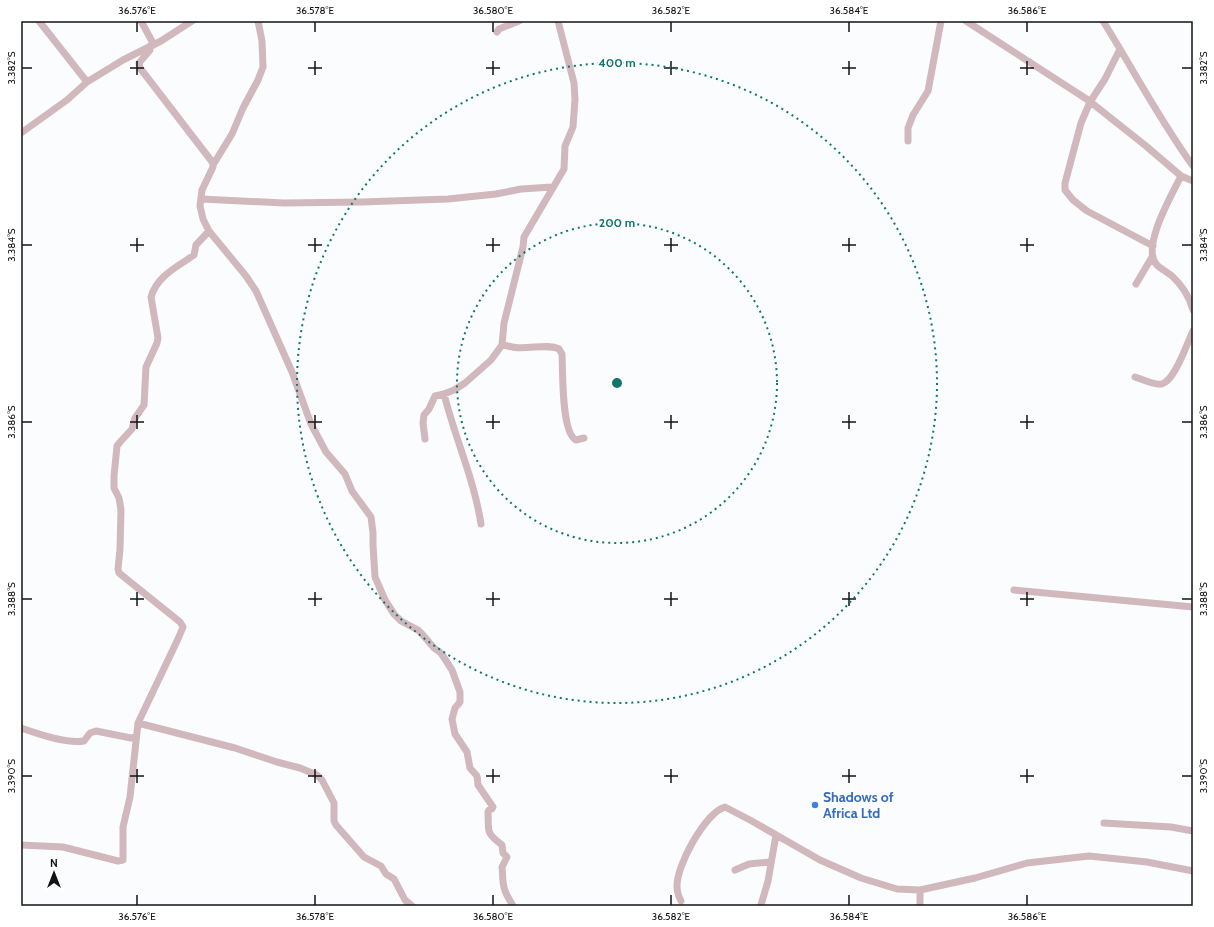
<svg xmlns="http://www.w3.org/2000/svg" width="1214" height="927" viewBox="0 0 1214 927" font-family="Cabin,sans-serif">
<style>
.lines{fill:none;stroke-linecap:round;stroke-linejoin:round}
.minor{stroke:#d1b8bd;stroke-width:7}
.ticks{fill:none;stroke:#121316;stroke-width:1.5}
.ring{fill:none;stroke:#0f766e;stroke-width:2;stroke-dasharray:2 4}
.shop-dot{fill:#3f7fe0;stroke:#fff;stroke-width:1.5}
.labels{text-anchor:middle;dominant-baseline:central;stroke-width:3;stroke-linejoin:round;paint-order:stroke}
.shop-label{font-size:14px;font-weight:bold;fill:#366cbe;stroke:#fff;text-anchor:start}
.centre{fill:#0f766e;stroke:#fff;stroke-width:2}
.ring-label{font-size:12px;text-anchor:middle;font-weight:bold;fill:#0f766e;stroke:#fff;stroke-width:3;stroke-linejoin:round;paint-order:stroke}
.neatline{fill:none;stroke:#121316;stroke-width:1.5}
.ticks-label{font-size:10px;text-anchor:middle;fill:#121316}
</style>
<rect width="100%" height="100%" fill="#fbfcfe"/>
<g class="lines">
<path class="minor" d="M 39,21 L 87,82
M 141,21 L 154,45
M 966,21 L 1088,100 L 1146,146 L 1181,176 L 1193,181
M 1103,21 C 1133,69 1159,119 1193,166
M 497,32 L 499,29 L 519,21
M 150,46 L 150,50 L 139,63 L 140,68 L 213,163 L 213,167 L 202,190 L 200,206 L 203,219 L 209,231 L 246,276 L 256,291 L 292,372 L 311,424 L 326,452 L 345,474 L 352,491 L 371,517 L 373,533 L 373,545 L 375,577 L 385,600 L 394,614 L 401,621 L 418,630 L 422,634 L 434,648 L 441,653 L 452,670 L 460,692 L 460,702 L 455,708 L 452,719 L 455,734 L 467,752 L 470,768 L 477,776 L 478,785 L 493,807 L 492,809 L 489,810 L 488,812 C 489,832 485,832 502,845 L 503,853 L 507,857 L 502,867 C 503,874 502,880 504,887 C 505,894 510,900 513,906
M 1120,49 L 1105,79 L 1090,102 L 1081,123 L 1065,183 L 1065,190 L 1073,200 L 1087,211 L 1153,246
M 21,133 L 67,100 L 87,82 L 123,60 L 161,41 L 192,21
M 908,141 L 908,128 L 913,115 L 928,91 L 941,21
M 213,165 L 232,134 L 243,108 L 258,80 L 263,67 L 262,41 L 258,21
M 1181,176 C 1173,193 1140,248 1157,265 C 1161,269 1167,272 1172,276 C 1182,285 1189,296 1193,310
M 201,199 L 284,203 L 362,202 L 448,199 L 496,194 L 521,189 L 552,187
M 1136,284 L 1152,257
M 502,344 C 521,353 545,342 559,349 L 562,354 C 563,370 561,433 576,440 L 584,438
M 1135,377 C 1141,379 1156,386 1162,384 C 1175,380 1187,343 1193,331
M 444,394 C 455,438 474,479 481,524
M 425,439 L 423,423 L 424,415 L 429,409 L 435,396 L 444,394 L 454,390 L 465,383 L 491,360 L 502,345 L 504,323 L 523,247 L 524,237 L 564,169 L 565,146 L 573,127 L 575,99 L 574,83 L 558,21
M 1014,590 L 1193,607
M 138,723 L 235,748 L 277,762 L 300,768 L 317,775 L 322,780 L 334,803 L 334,821 L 336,825 L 364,857 L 381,866 L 386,874 L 394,879 L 405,900 L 412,906
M 21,728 C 38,734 67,744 84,741 L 90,733 L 96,731 L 131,738 L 136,737
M 1104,823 L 1171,827 L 1193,831
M 21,845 L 63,847 L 118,861 L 123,860 L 123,827 L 130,797 L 138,723 L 178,639 L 183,627 L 180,622 L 119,573 L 118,569 L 120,549 L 121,510 L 119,498 L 114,488 L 114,476 L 117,446 L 121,441 L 132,429 L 135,418 L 144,405 L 146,367 L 157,343 L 158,338 L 151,297 C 157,276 177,267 194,255 L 196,245 L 209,231
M 735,870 L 749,864 L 770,862
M 920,890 L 920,906
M 681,901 C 679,897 677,892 677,887 C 676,866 705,813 725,807 L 750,820 L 820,860 L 861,878 L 897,889 L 920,890 L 975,878 L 1027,863 L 1089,856 L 1147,862 L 1193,871
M 761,905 L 768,881 L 776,835"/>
</g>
<path class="ticks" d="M 137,22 L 137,32M 315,22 L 315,32M 493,22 L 493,32M 671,22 L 671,32M 849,22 L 849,32M 1027,22 L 1027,32M 137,61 L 137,75M 315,61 L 315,75M 493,61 L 493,75M 671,61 L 671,75M 849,61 L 849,75M 1027,61 L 1027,75M 22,68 L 32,68M 130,68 L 144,68M 308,68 L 322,68M 486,68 L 500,68M 664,68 L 678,68M 842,68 L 856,68M 1020,68 L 1034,68M 1182,68 L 1192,68M 137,238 L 137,252M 315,238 L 315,252M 493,238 L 493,252M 671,238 L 671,252M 849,238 L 849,252M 1027,238 L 1027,252M 22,245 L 32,245M 130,245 L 144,245M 308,245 L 322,245M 486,245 L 500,245M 664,245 L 678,245M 842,245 L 856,245M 1020,245 L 1034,245M 1182,245 L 1192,245M 137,415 L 137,429M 315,415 L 315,429M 493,415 L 493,429M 671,415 L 671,429M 849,415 L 849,429M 1027,415 L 1027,429M 22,422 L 32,422M 130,422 L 144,422M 308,422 L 322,422M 486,422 L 500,422M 664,422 L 678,422M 842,422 L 856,422M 1020,422 L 1034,422M 1182,422 L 1192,422M 137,592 L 137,606M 315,592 L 315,606M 493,592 L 493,606M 671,592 L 671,606M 849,592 L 849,606M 1027,592 L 1027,606M 22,599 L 32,599M 130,599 L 144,599M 308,599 L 322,599M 486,599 L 500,599M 664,599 L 678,599M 842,599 L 856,599M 1020,599 L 1034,599M 1182,599 L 1192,599M 137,769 L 137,783M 315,769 L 315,783M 493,769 L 493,783M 671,769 L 671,783M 849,769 L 849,783M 1027,769 L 1027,783M 22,776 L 32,776M 130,776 L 144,776M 308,776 L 322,776M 486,776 L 500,776M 664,776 L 678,776M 842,776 L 856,776M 1020,776 L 1034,776M 1182,776 L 1192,776M 137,895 L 137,905M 315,895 L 315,905M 493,895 L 493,905M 671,895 L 671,905M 849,895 L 849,905M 1027,895 L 1027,905"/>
<g class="ring">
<circle cx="617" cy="383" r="160"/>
<circle cx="617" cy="383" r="320"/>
</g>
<circle class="shop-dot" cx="815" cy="805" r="4"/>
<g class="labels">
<g class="shop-label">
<text x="823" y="797">Shadows of<tspan x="823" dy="16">Africa Ltd</tspan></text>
</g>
</g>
<circle cx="617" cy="383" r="6" class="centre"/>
<g class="ring-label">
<text x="617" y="67">400 m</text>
<text x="617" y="227">200 m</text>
</g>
<rect width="1214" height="927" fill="none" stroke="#ffffff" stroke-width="44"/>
<g transform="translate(54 873)" stroke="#ffffff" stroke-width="3" paint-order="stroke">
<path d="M0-3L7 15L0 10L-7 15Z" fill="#121316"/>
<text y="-6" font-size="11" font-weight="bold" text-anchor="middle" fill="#121316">N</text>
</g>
<rect x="22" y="22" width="1170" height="883" class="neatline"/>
<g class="ticks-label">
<text x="137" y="14">36.576°E</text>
<text x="315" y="14">36.578°E</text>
<text x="493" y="14">36.580°E</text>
<text x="671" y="14">36.582°E</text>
<text x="849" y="14">36.584°E</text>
<text x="1027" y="14">36.586°E</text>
<text transform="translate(11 68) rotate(-90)" y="4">3.382°S</text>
<text transform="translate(1203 68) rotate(-90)" y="4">3.382°S</text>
<text transform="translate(11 245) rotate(-90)" y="4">3.384°S</text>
<text transform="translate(1203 245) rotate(-90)" y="4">3.384°S</text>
<text transform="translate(11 422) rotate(-90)" y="4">3.386°S</text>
<text transform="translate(1203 422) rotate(-90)" y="4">3.386°S</text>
<text transform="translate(11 599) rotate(-90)" y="4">3.388°S</text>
<text transform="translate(1203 599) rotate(-90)" y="4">3.388°S</text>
<text transform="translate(11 776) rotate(-90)" y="4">3.390°S</text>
<text transform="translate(1203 776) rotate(-90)" y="4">3.390°S</text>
<text x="137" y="920">36.576°E</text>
<text x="315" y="920">36.578°E</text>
<text x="493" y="920">36.580°E</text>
<text x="671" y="920">36.582°E</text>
<text x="849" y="920">36.584°E</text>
<text x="1027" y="920">36.586°E</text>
</g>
</svg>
